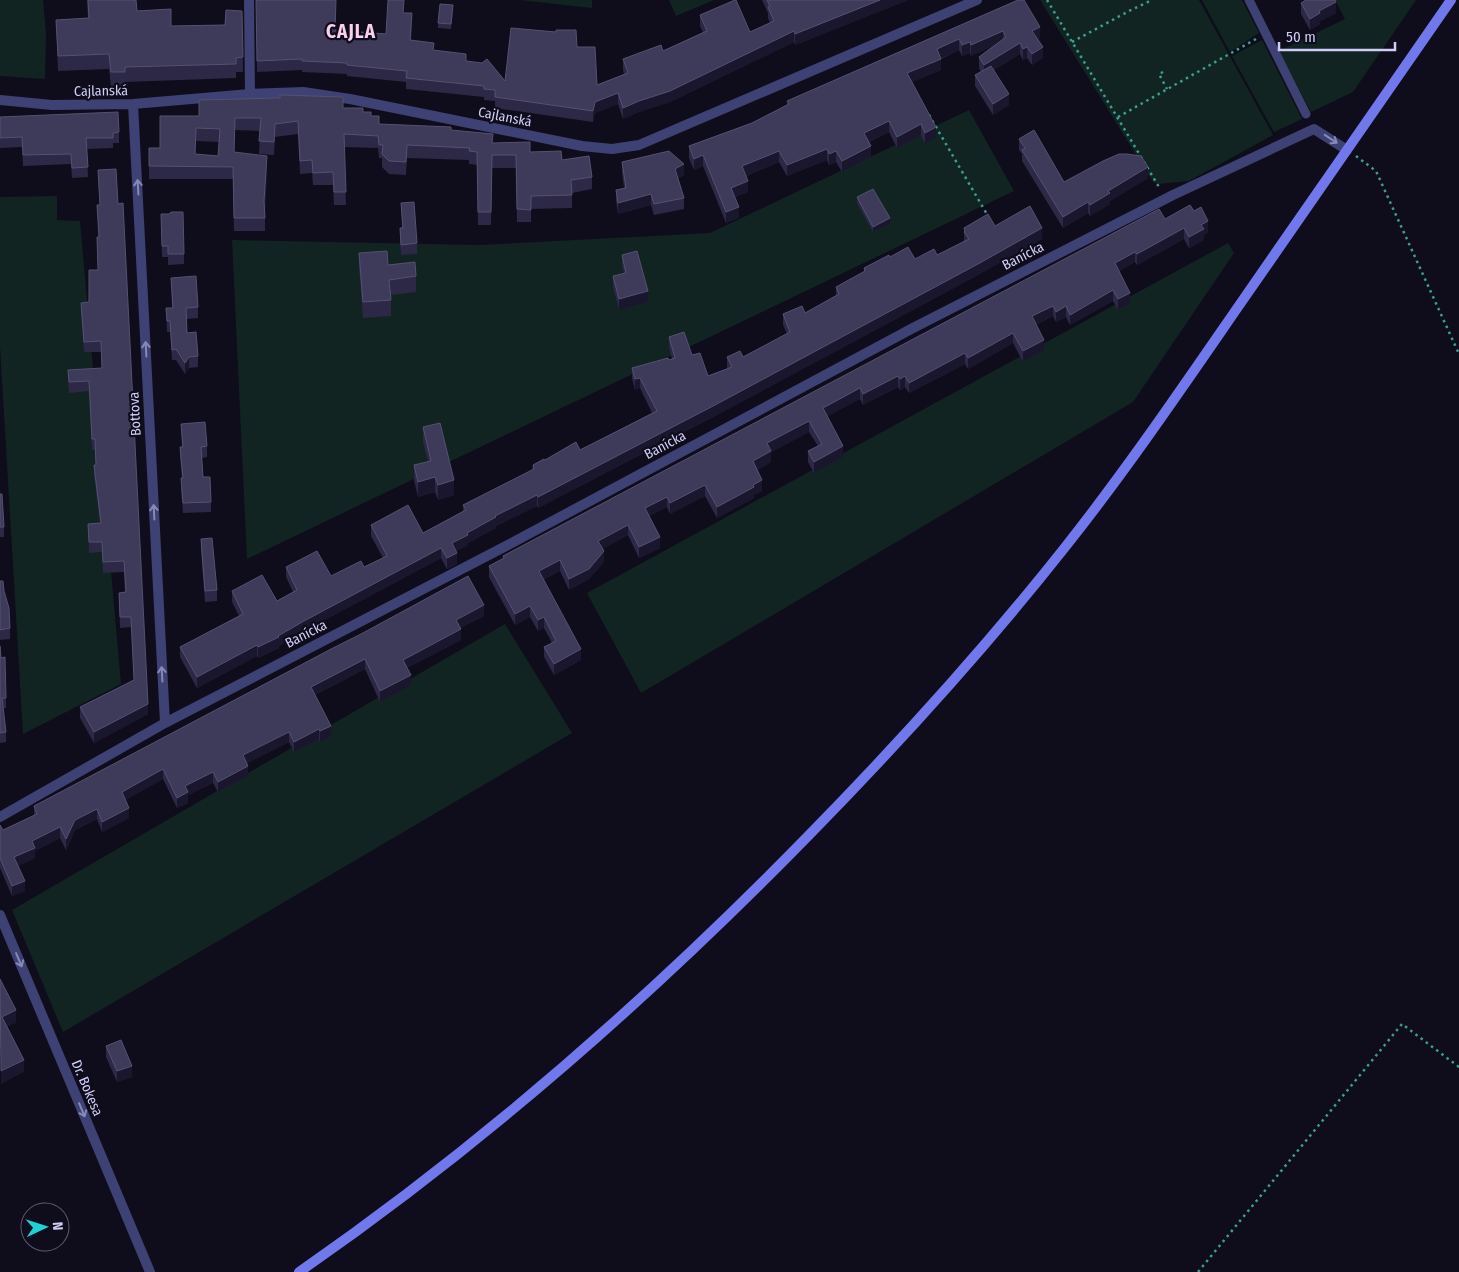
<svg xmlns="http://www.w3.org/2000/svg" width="1459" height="1272" viewBox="0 0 1459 1272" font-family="'Fira Sans Condensed',sans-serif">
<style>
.green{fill:#112422}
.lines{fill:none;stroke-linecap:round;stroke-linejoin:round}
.path{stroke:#3c9e91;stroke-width:2.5;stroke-dasharray:2.5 4;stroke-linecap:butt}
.service{stroke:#3e4174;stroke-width:9}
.minor{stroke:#3e4174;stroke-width:10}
.secondary{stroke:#7178ec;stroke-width:10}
.wall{fill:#2c2846;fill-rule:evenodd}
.shaded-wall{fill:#19162d}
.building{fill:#3e3a59;stroke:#545172;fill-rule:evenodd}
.oneway{stroke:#8688b6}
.labels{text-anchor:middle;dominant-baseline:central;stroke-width:4.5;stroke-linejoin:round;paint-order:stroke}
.street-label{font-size:14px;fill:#cfcef8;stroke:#0f0d1b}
.district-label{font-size:19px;font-weight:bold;letter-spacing:1px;fill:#f9d0ed;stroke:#0f0d1b}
</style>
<rect width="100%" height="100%" fill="#0f0d1b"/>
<path class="green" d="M 0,0 L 43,0 L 46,33 L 45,79 L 0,76 Z
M 520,0 L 592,0 L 592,8 Z
M 669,0 L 714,0 L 676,16 Z
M 1040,0 L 1199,0 L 1273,135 L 1189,181 L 1158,184 L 1153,182 Z
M 1202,0 L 1242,0 L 1259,33 L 1230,52 Z
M 1335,0 L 1416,0 L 1353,92 L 1311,112 L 1279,51 L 1345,19 Z
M 1262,40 L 1302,119 L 1274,132 L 1232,56 Z
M 969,110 L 1014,191 L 247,559 L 232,240 L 479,245 L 710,233 Z
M 57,196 L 57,220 L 80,221 L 121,684 L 23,734 L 0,346 L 0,197 Z
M 1228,243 L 1234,253 L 1133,402 L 641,693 L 587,593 Z
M 505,624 L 572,733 L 63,1032 L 12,910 Z"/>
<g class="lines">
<path class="path" d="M 1047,0 L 1159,187
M 1072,42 L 1129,11 L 1152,0
M 1163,72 L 1159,74 L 1167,89
M 929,115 L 988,216
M 1118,117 L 1256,39
M 1356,156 L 1376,171 L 1459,354
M 1198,1272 L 1402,1024 L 1459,1067"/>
<path class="service" d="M 1249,0 L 1306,114"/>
<path class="minor" d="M 249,0 L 250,94
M 0,100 L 52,105 L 133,104 L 250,94 L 303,92 L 350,99 L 582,146 L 612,149 L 639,145 L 977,0
M 133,104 L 165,723
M 0,817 L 165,723 L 506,546 L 913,328 L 1173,195 L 1314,129 L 1347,150
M 0,915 L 150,1272"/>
<path class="secondary" d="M 299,1272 C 484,1144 655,993 812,832 C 901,741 987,646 1066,546 C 1127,469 1182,388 1238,307 C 1309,205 1380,102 1451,0"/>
</g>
<path class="wall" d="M 87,0 L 136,0 L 137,11 L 171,26 L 225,25 L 242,11 L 243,72 L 236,72 L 236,78 L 125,82 L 125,87 L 111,87 L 109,69 L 58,71 L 56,20 L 88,18 Z
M 256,0 L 336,7 L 335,30 L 386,34 L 403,13 L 412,24 L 411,40 L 434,51 L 466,61 L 505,81 L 577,47 L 597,85 L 624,74 L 623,70 L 623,59 L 663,51 L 703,32 L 700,26 L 700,15 L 750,32 L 770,23 L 768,18 L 768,13 L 762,0 L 908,0 L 795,45 L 794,42 L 670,102 L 639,112 L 623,119 L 618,104 L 595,113 L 593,122 L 495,108 L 495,101 L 484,100 L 484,97 L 406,89 L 406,82 L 347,76 L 347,74 L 302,72 L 302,70 L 257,72 Z
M 1018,0 L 1040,38 L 1038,39 L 1043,58 L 1032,65 L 1027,58 L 1023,60 L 1020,54 L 994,70 L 1009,105 L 993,115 L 975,86 L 975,75 L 981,72 L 979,68 L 979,57 L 993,46 L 971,56 L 970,53 L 962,56 L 959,50 L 941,59 L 941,70 L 912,82 L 936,138 L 925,144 L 921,135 L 897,148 L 889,132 L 869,142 L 871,157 L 842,172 L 836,162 L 829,165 L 827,160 L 787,176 L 779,162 L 746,176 L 748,192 L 735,197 L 739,218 L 726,223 L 703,166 L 694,170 L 689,158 L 689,146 L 752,123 L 787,105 L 787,101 Z
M 1301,3 L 1336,13 L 1320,21 L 1320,24 L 1310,30 L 1301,14 Z
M 453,11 L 451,29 L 438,28 L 438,23 Z
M 280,95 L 363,112 L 371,116 L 379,124 L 451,130 L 493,143 L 562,160 L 592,177 L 592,189 L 572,193 L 572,208 L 531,209 L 531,222 L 517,222 L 516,168 L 492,168 L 491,225 L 478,225 L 477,165 L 469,164 L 469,160 L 407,158 L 406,175 L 389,174 L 382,167 L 382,158 L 379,158 L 378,148 L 344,147 L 346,205 L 334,205 L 333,185 L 313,185 L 312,173 L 300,174 L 298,134 L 275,137 L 274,155 L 259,154 L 260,131 L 235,130 L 234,152 L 267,169 L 265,209 L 265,231 L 234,231 L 233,179 L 149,179 L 149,148 L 160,148 L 199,116 L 280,99 ZM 196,141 L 219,142 L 218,156 L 195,154 Z
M 0,117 L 119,132 L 119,143 L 113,143 L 113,148 L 87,149 L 88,177 L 72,178 L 71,164 L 23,166 L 22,147 L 0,148 Z
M 1019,139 L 1064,182 L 1148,178 L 1110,201 L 1110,204 L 1090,216 L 1088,213 L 1063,228 L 1022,161 L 1022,154 L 1019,150 Z
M 622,162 L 684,175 L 678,178 L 684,198 L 684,209 L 654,215 L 651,205 L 618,214 L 616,201 L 616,190 L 624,188 L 622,173 Z
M 98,170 L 148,714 L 94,743 L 80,718 L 80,707 L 134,680 L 131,627 L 120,628 L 119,593 L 125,592 L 124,572 L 103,573 L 102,552 L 89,553 L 88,524 L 100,523 L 94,476 L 94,465 L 96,465 L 95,450 L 92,450 L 89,391 L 69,393 L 68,381 L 68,370 L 102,368 L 101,352 L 84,352 L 81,313 L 81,303 L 89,302 L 98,270 L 97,237 L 99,237 L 97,205 L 100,205 Z
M 857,197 L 890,224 L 873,232 L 857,203 Z
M 401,203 L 417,243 L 417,254 L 401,255 L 400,239 L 400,228 L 402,228 Z
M 1194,211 L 1208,232 L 1204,235 L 1204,240 L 1189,248 L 1184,239 L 1137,265 L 1135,262 L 1119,271 L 1130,304 L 1118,310 L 1113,301 L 1070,325 L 1066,317 L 1056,322 L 1053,316 L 1036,325 L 1044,350 L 1023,362 L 1013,343 L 968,369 L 965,364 L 909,393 L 905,387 L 900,390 L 898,387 L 863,405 L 860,399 L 827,416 L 843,457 L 814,473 L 808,462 L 808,451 L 818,446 L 809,432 L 771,452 L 771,462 L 757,470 L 762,491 L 754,495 L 754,498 L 717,518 L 705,496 L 670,514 L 667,507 L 649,516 L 660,548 L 639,558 L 628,535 L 602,549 L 604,562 L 589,579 L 569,590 L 560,571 L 543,580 L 581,660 L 554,675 L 544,657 L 544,647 L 552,643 L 544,628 L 538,631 L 530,617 L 515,625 L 489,577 L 489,566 L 503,559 L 503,556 L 1165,219 Z
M 161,214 L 184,254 L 184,264 L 168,265 L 168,257 L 162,257 Z
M 995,226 L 1042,239 L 978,275 L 715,416 L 538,508 L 537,506 L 496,526 L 496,528 L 468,543 L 468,545 L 456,551 L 457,564 L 447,569 L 441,558 L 304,631 L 279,646 L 279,648 L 258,658 L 257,656 L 197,688 L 180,657 L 180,647 L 239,616 L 232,602 L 232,591 L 277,601 L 293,592 L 286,577 L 286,567 L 331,576 L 364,567 L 383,558 L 371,536 L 371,525 L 423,533 L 463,511 L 463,505 L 532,470 L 533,465 L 545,460 L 580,450 L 652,413 L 640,388 L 635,390 L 632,378 L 632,368 L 672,359 L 669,348 L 669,337 L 692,355 L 708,376 L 727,369 L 727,357 L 743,357 L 787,334 L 783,325 L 783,314 L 805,313 L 836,296 L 836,287 L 864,272 L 864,268 L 890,257 L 915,259 L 937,255 L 964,241 L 964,228 Z
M 359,253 L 416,276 L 416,292 L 391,295 L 391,316 L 363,318 L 359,268 Z
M 622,255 L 648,302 L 619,310 L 613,287 L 613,276 L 624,274 L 622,266 Z
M 171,278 L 198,307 L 198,318 L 187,319 L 187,333 L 198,356 L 198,367 L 189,368 L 185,374 L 176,360 L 172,360 L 170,332 L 167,332 L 166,308 L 172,308 Z
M 181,424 L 207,446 L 207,457 L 202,458 L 203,477 L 211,502 L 211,512 L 183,513 L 181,489 L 182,478 L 180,458 L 180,447 L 182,447 Z
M 423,427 L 454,495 L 438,500 L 435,492 L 418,497 L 414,480 L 414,465 L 428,462 L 423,442 Z
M 0,494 L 4,527 L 4,537 L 0,537 Z
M 201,539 L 217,590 L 217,601 L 205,602 L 201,550 Z
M 0,581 L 4,591 L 10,628 L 10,639 L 0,640 Z
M 484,616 L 460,628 L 461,640 L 407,668 L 411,685 L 380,702 L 365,669 L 315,695 L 331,736 L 320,742 L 319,739 L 294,752 L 289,742 L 247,763 L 248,776 L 218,792 L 213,783 L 188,795 L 188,803 L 177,808 L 163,779 L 125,800 L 129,818 L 102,832 L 97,819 L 75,830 L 66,850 L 60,838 L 35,851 L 35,858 L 18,866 L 25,891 L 12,896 L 0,868 L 0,825 L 3,830 L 34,815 L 34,806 L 333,648 Z
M 0,646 L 1,658 L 6,698 L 6,708 L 3,708 L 6,732 L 6,742 L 0,743 Z
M 106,1046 L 132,1077 L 117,1082 L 106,1057 Z"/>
<path class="shaded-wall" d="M 880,0 L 908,0 L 795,45 L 795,34 Z
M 1336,2 L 1336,13 L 1320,21 L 1320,24 L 1310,30 L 1310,19 L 1319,11 Z
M 1040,27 L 1040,38 L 1032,42 L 1032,31 Z
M 794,31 L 794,42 L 670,102 L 639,112 L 623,119 L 623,108 Z
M 1003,31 L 1003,42 L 971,56 L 971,45 Z
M 959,39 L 959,50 L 937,60 L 937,49 Z
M 970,42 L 970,53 L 962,56 L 962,45 Z
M 1020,43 L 1020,54 L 984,76 L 984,65 Z
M 1027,47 L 1027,58 L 1023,60 L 1023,49 Z
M 1043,47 L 1043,58 L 1032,65 L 1032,54 Z
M 941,59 L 941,70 L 907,84 L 907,73 Z
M 618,93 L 618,104 L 595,113 L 593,122 L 593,111 L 595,102 Z
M 1009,94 L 1009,105 L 993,115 L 993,104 Z
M 889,121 L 889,132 L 864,144 L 864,133 Z
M 921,124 L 921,135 L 897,148 L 897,137 Z
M 936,127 L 936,138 L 925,144 L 925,133 Z
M 871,146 L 871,157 L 842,172 L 842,161 Z
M 827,149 L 827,160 L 787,176 L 787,165 Z
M 779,151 L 779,162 L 742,177 L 742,166 Z
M 836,151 L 836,162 L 829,165 L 829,154 Z
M 703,155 L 703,166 L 694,170 L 694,159 Z
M 267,156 L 267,169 L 264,214 L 264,201 Z
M 684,164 L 684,175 L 675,179 L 675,169 Z
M 1148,167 L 1148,178 L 1110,201 L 1110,204 L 1090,216 L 1090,205 L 1108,191 Z
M 748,181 L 748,192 L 731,199 L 731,188 Z
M 651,194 L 651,205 L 618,214 L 618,203 Z
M 1088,202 L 1088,213 L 1063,228 L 1063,217 Z
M 739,207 L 739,218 L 726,223 L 726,212 Z
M 890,218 L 890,224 L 873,232 L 873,227 Z
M 1208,221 L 1208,232 L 1204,235 L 1204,240 L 1189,248 L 1189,237 L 1201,225 Z
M 1042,228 L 1042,239 L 978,275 L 715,416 L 538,508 L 538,497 Z
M 1184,228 L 1184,239 L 1137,265 L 1137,254 Z
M 1135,252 L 1135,262 L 1115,273 L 1115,263 Z
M 1113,290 L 1113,301 L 1070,325 L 1070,315 Z
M 648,291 L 648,302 L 619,310 L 619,299 Z
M 1130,293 L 1130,304 L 1118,310 L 1118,299 Z
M 1053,306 L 1053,316 L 1032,327 L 1032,316 Z
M 1066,306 L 1066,317 L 1056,322 L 1056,312 Z
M 1013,333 L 1013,343 L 968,369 L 968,358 Z
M 1044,340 L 1044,350 L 1023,362 L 1023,351 Z
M 965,353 L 965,364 L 909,393 L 909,383 Z
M 189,357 L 189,368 L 185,374 L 185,363 Z
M 898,376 L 898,387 L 863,405 L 863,394 Z
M 905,376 L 905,387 L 900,390 L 900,379 Z
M 640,378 L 640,388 L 635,390 L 635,379 Z
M 860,388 L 860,399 L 823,419 L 823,408 Z
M 809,421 L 809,432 L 771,452 L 771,462 L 753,472 L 753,461 L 767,443 Z
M 843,446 L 843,457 L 814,473 L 814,462 Z
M 435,477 L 435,492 L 418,497 L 418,482 Z
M 454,480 L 454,495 L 438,500 L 438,485 Z
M 762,480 L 762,491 L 754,495 L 754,498 L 717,518 L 717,507 Z
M 705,485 L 705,496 L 670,514 L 670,503 Z
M 537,495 L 537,506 L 496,526 L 496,528 L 468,543 L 468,545 L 452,554 L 452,543 L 467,533 L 495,516 Z
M 667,497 L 667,507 L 645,519 L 645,508 Z
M 628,525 L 628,535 L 598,552 L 598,541 Z
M 660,537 L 660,548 L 639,558 L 639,547 Z
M 441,548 L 441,558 L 304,631 L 279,646 L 279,648 L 258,658 L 258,647 L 304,621 Z
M 604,551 L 604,562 L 589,579 L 569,590 L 569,579 Z
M 457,553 L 457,564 L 447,569 L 447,558 Z
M 560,560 L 560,571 L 539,582 L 539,571 Z
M 484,605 L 484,616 L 456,630 L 456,620 Z
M 530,606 L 530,617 L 515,625 L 515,614 Z
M 544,617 L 544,628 L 538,631 L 538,620 Z
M 461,629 L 461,640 L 403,670 L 403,660 Z
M 257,645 L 257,656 L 197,688 L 197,677 Z
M 581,649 L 581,660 L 554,675 L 554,664 Z
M 365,659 L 365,669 L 311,697 L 311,687 Z
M 411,675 L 411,685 L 380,702 L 380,691 Z
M 148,704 L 148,714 L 94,743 L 94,732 Z
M 331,726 L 331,736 L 320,742 L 320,731 Z
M 319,729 L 319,739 L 294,752 L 294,742 Z
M 289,732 L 289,742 L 243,765 L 243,755 Z
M 248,766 L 248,776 L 218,792 L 218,782 Z
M 163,769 L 163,779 L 122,802 L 122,792 Z
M 213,772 L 213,783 L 188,795 L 188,803 L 177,808 L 177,798 L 185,786 Z
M 129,808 L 129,818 L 102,832 L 102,822 Z
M 97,809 L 97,819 L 75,830 L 66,850 L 66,839 L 75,820 Z
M 60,827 L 60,838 L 35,851 L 35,858 L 14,868 L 14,857 L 32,841 Z
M 25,881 L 25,891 L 12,896 L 12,886 Z
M 16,1010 L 16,1023 L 2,1029 L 2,1017 Z
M 24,1060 L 24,1072 L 1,1084 L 1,1071 Z
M 132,1066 L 132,1077 L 117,1082 L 117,1071 Z"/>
<path class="building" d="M 88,0 L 136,0 L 137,11 L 171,9 L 171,26 L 225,25 L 226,10 L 242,11 L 243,57 L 236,58 L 236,64 L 125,67 L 125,72 L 111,72 L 109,54 L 58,56 L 56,20 L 89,18 Z
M 256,0 L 336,0 L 335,30 L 386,34 L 388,0 L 404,0 L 403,13 L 412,13 L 410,40 L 434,43 L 433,50 L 466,54 L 466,61 L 482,63 L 487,59 L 505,81 L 511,28 L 556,32 L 556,30 L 576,30 L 577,47 L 595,47 L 597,85 L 628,73 L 623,59 L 661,45 L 663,51 L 707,31 L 700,15 L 735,0 L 736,0 L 750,32 L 774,21 L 768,7 L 770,6 L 767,0 L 880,0 L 795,34 L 794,31 L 670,91 L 639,101 L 623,108 L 618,93 L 595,102 L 593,111 L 495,97 L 495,90 L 484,89 L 484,86 L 406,78 L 407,71 L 347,65 L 347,63 L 302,61 L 302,59 L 257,61 Z
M 1018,0 L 1024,0 L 1040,27 L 1032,31 L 1043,47 L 1032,54 L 1027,47 L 1023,49 L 1020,43 L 984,65 L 979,57 L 1006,37 L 1003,31 L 971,45 L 970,42 L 962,45 L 959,39 L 937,49 L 941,59 L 907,73 L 936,127 L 925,133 L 921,124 L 897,137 L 889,121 L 864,133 L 871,146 L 842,161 L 836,151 L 829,154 L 827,149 L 787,165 L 779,151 L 742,166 L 748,181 L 731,188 L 739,207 L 726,212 L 703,155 L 694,159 L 689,146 L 752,123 L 789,104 L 787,101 Z
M 1306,0 L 1335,0 L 1336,2 L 1319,11 L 1320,13 L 1310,19 L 1301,3 Z
M 440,4 L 453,5 L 451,24 L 438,23 Z
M 991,66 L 1009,94 L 993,104 L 975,75 Z
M 280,95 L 343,97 L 343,108 L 363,108 L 363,112 L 371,112 L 371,116 L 379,116 L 379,124 L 451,127 L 451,130 L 493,134 L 492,143 L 530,142 L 530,152 L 561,151 L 562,160 L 589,156 L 592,177 L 571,180 L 572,195 L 531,196 L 531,210 L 517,209 L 516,155 L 492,155 L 491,212 L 478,212 L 477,152 L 469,151 L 470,148 L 407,145 L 406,162 L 389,161 L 382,154 L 383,145 L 379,145 L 378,136 L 344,134 L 346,192 L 334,192 L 333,172 L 313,173 L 312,160 L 300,161 L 298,121 L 275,124 L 274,142 L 259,141 L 261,118 L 235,118 L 234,152 L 267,156 L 264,201 L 265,218 L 234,218 L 233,167 L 149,166 L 149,148 L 160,148 L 160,116 L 199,116 L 199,100 L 280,98 ZM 196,128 L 220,129 L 218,156 L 195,154 Z
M 118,112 L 119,132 L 113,133 L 113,138 L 86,138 L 88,167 L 72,168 L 71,154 L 23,155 L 22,137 L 0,138 L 0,117 Z
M 1034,130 L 1064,182 L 1103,161 L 1119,154 L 1127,154 L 1141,156 L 1148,167 L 1108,191 L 1110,193 L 1090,205 L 1088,202 L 1063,217 L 1022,150 L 1025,148 L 1019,139 Z
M 669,151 L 684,164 L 675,169 L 684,198 L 654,204 L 651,194 L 618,203 L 616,190 L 626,188 L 622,162 Z
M 116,169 L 118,204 L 123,203 L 148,704 L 94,732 L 80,707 L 134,680 L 131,617 L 120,617 L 119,593 L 126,592 L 124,561 L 103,562 L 102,542 L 89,542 L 88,524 L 101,523 L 94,465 L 96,465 L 95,439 L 92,439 L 89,381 L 69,382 L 68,370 L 102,368 L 101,341 L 84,342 L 81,303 L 89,302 L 89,270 L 98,270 L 97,237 L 99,237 L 97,205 L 100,205 L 98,170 Z
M 873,189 L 890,218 L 873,227 L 857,197 Z
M 414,202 L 417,243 L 401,245 L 400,228 L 403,228 L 401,203 Z
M 1190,205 L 1194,211 L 1201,207 L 1208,221 L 1201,225 L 1204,229 L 1189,237 L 1184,228 L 1137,254 L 1135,252 L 1115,263 L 1130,293 L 1118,299 L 1113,290 L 1070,315 L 1066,306 L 1056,312 L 1053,306 L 1032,316 L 1044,340 L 1023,351 L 1013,333 L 968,358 L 965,353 L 909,383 L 905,376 L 900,379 L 898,376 L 863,394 L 860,388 L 823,408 L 843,446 L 814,462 L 808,451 L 822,444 L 809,421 L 767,443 L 771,451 L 753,461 L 762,480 L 753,485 L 754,487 L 717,507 L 705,485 L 670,503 L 667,497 L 645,508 L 660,537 L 639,547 L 628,525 L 598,541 L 604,551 L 589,569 L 569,579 L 560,560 L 539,571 L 581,649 L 554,664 L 544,647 L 556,641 L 544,617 L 538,620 L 530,606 L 515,614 L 489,566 L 504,558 L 503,556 L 1159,209 L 1165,219 Z
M 1030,206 L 1042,228 L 978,264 L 715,405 L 538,497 L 537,495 L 495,516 L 496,517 L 467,533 L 468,535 L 452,543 L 457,553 L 447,558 L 441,548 L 304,621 L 278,636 L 279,637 L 258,647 L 257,645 L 197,677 L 180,647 L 243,614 L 232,591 L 262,575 L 277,601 L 297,590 L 286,567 L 317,551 L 331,576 L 361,561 L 364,567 L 387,556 L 371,525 L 408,505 L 423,533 L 466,510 L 463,505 L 532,470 L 534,468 L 533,465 L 544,459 L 545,460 L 576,442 L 580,450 L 657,411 L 640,378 L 635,379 L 632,368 L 668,358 L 669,360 L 675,358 L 669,337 L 684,332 L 692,355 L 700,353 L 708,376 L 732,367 L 727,357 L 740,351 L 743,357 L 790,332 L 783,314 L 802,306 L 805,313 L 839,294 L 836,287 L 865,271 L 864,268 L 889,255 L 890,257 L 908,247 L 915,259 L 934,249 L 937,255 L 969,239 L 964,232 L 965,231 L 964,228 L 988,214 L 995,226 Z
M 171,212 L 183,212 L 184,254 L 168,254 L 168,246 L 162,246 L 161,214 L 169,214 Z
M 387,251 L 388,265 L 415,262 L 416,276 L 389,280 L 391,300 L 363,302 L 359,253 Z
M 637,251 L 648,291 L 619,299 L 613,276 L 626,273 L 622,255 Z
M 196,276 L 198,307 L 186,308 L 187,333 L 196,332 L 198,356 L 189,357 L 185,363 L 176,349 L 172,350 L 170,321 L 167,321 L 166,308 L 173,308 L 171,278 Z
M 205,422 L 207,446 L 201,447 L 203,477 L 210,477 L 211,502 L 183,503 L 181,478 L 183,478 L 180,447 L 183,447 L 181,424 Z
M 440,423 L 454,480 L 438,485 L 435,477 L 418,482 L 414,465 L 431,461 L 423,427 Z
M 0,494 L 2,494 L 4,527 L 0,527 Z
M 212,538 L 217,590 L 205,591 L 201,539 Z
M 468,576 L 484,605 L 456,620 L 461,629 L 403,660 L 411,675 L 380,691 L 365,659 L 311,687 L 331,726 L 320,731 L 319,729 L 294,742 L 289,732 L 243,755 L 248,766 L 218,782 L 213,772 L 185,786 L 188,792 L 177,798 L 163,769 L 122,792 L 129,808 L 102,822 L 97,809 L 75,820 L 66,839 L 60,827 L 32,841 L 35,848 L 14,857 L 25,881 L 12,886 L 0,858 L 0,825 L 3,830 L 37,814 L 34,806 L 333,648 L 361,634 Z
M 0,581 L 3,581 L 4,591 L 9,608 L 10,628 L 0,630 Z
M 0,646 L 1,658 L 5,657 L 6,698 L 2,698 L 6,732 L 0,733 Z
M 0,979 L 16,1010 L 2,1017 L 24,1060 L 1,1071 Z
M 121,1040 L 132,1066 L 117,1071 L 106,1046 Z"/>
<defs><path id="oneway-shaft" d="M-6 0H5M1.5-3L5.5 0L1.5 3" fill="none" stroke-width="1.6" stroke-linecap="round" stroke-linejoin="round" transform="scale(1.25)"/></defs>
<g class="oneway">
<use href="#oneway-shaft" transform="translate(1331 139) rotate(33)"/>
<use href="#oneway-shaft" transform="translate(138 187) rotate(-93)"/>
<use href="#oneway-shaft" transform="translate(146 349) rotate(-93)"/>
<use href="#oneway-shaft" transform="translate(154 512) rotate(-93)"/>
<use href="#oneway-shaft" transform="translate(162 674) rotate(-93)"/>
<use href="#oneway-shaft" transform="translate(19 960) rotate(67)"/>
<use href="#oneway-shaft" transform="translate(82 1110) rotate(67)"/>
</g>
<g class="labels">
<g class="street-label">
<text transform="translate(101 91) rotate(-1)">Cajlanská</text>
<text transform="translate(505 117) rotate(11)">Cajlanská</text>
<text transform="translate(1023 256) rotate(-27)">Banícka</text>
<text transform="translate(135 414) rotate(-93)">Bottova</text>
<text transform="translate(665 445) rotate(-28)">Banícka</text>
<text transform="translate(306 634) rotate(-27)">Banícka</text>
<text transform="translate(87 1088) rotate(67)">Dr. Bokesa</text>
</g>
<g class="district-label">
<text x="351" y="31">CAJLA</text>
</g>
</g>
<g transform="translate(45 1227) rotate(86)"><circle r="24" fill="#0f0d1b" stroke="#5c5a73"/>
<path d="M0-4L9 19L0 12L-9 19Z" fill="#1dd1d5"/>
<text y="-8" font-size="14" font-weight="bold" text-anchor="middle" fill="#cfcef8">N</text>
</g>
<path d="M1279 42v8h116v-8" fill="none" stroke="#cfcef8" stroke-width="2.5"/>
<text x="1286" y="42" font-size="15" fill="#cfcef8" stroke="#0f0d1b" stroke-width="4" paint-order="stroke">50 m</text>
</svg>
